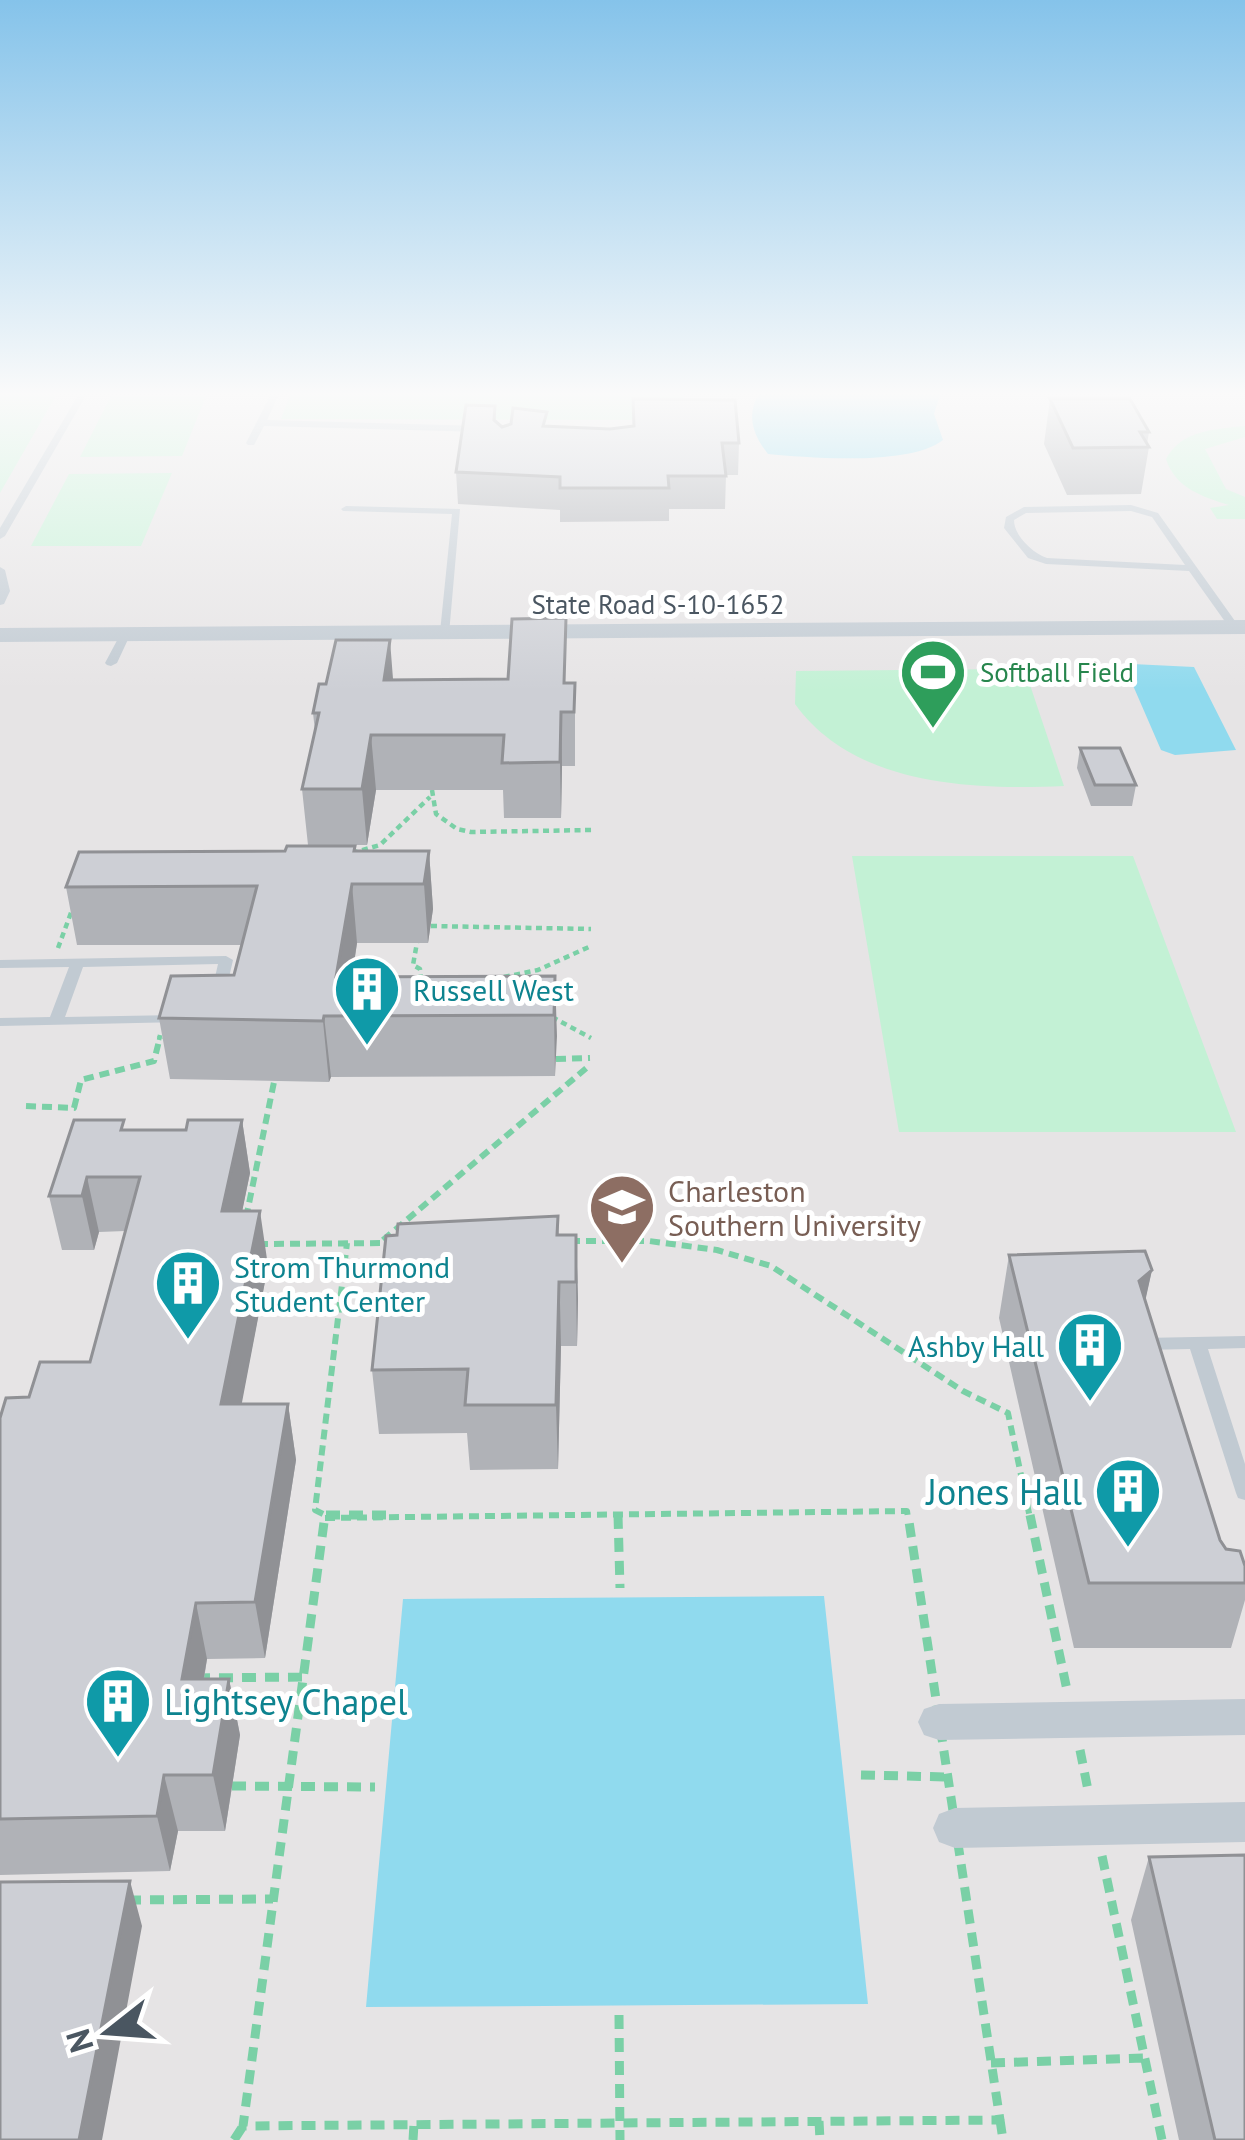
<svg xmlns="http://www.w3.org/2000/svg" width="1245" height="2140" viewBox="0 0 1245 2140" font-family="'PT Sans',sans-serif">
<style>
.education{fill:#e6e4e5}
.green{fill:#c3f1d5}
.water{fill:#90daee}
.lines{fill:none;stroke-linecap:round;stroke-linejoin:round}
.path-far2{stroke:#7ad0a6;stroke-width:4.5;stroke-dasharray:6 4.5;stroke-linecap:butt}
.path-far1{stroke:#7ad0a6;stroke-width:6;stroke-dasharray:10 6;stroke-linecap:butt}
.path{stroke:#7ad0a6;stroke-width:9;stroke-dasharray:14 9;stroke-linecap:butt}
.service{fill:#c1cad2;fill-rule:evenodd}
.minor{fill:#c1cad2;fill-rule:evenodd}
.wall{fill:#b0b2b7}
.shaded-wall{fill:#909195}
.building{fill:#cdcfd5;stroke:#909195;stroke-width:3}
.labels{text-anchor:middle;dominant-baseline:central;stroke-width:10;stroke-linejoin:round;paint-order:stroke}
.far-street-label{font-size:27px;fill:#4a5661;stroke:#fff}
.far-leisure-label{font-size:27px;fill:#27864d;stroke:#fff;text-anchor:start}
.culture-label{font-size:30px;fill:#0d838f;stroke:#fff;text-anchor:start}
.education-label{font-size:30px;fill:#785e54;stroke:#fff;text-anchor:start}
.near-culture-label{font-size:36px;fill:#0d838f;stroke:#fff;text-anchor:end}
</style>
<rect width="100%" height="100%" fill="#f5f3f3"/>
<path class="education" d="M 0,392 L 1245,392 L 1245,2140 L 0,2140 Z"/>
<path class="green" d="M 0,392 L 58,392 L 0,493 Z
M 291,392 L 683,392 L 685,420 L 281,419 Z
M 111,396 L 206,396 L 182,456 L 80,457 Z
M 1245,426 L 1245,437 L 1205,449 L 1226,489 L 1245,497 L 1245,519 L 1217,519 L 1210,508 L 1229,505 C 1203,497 1175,488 1166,459 C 1181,430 1216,429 1245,426 Z
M 172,473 L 141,546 L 31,546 L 69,474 Z
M 1009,669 L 1027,676 L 1064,786 C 972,790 854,786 795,704 L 796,671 Z
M 852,856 L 1133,856 L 1236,1132 L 899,1132 Z"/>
<path class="water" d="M 760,392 L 941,392 L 934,414 L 943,440 C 910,466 811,458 768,454 C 752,434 746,414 760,392 Z
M 1132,664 L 1194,667 L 1236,750 L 1175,755 L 1161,750 L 1125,667 Z
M 824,1596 L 868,2004 L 366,2007 L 403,1599 Z"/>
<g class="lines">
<path class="path-far2" d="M 432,790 L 436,814 L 457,829 L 471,832 L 592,830
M 352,853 L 380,845 L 430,797
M 431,926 L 591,929
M 418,937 L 413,965 L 420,969 L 421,979
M 58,948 L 72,910
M 504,977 L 538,970 L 591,946
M 552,1017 L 591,1038
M 159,1040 L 160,1035"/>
<path class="path-far1" d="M 556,1059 L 590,1058
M 26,1106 L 74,1108 L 81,1080 L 154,1061 L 160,1037
M 246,1218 L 274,1082
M 383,1240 L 590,1065
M 570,1241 L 649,1241 L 717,1250 L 771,1266 L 963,1391 L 1008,1413 L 1030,1518
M 258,1244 L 389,1243
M 618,1513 L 618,1518
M 323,1514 L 315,1510 L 347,1243
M 325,1518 L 907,1511 L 908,1518"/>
<path class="path" d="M 386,1515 L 325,1515 L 243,2126 L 1000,2120 L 908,1515
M 618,1515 L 620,1588
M 1030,1515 L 1067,1690
M 196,1678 L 302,1677
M 1080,1750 L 1088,1790
M 861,1775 L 948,1777
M 232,1786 L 375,1787
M 1102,1856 L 1162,2140
M 127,1900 L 273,1899
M 619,2015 L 620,2140
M 991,2063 L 1143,2058
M 1000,2120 L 1003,2140
M 819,2121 L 820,2140
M 234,2140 L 243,2126
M 413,2140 L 414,2124"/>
<path class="service" d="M 80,392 L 88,392 L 5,536 L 0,539 L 0,528 Z
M 272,392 L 280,392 L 267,420 L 482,426 L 486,429 L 482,432 L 264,426 L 254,445 L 248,445 L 246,443 Z
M 1131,505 L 1158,513 L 1240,628 L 1239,630 L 1231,630 L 1189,571 L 1046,564 L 1028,558 L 1004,528 L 1006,517 L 1024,507 ZM 1131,511 L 1152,517 L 1185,565 L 1047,558 C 1033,553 1014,536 1014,520 L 1026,513 Z
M 346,506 L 460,509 L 449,634 L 440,632 L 452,514 L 343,511 L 341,509 Z
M 0,567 L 5,570 L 10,591 L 4,604 L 0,605 Z
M 126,630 L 131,633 L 117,663 L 111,666 L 107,665 L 105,663 L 121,633 Z
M 226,956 L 233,960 L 225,995 L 218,999 L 211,995 L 218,964 L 83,967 L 65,1017 L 177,1015 L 184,1019 L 182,1022 L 0,1026 L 0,1018 L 50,1017 L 69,967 L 0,968 L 0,960 Z
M 1245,1336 L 1245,1348 L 1208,1349 L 1245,1464 L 1245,1500 L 1238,1498 L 1236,1493 L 1190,1349 L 1143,1350 L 1137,1348 L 1134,1344 L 1137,1340 L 1143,1338 Z"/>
<path class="minor" d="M 1245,620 L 1245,634 L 0,642 L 0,628 Z
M 1245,1699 L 1245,1735 L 939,1740 L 924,1735 L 918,1722 L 924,1709 L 939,1704 Z
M 1245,1802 L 1245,1842 L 955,1848 L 939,1842 L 933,1828 L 939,1814 L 955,1808 Z"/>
</g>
<path class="wall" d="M 1050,399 L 1149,432 L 1147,444 L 1149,447 L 1141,494 L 1067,495 L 1044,444 Z
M 495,406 L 496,422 L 502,427 L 548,427 L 739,443 L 738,475 L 726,475 L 725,509 L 669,509 L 669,521 L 560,522 L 560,510 L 458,504 L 456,472 Z
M 393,680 L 575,683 L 575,766 L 562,766 L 561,818 L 504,818 L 503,790 L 376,790 L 367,845 L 308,845 L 302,789 L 315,731 L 313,713 Z
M 1080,748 L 1136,785 L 1132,806 L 1091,806 L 1077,768 Z
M 285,851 L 429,851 L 433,909 L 428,943 L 357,943 L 352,977 L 555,976 L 555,1076 L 331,1077 L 329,1082 L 170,1079 L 159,1018 L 234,975 L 242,945 L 77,945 L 66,887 Z
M 242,1120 L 250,1173 L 242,1211 L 268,1266 L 241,1404 L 288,1404 L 296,1460 L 265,1658 L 207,1659 L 204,1679 L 229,1679 L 240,1735 L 225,1831 L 178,1831 L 170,1871 L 0,1875 L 0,1418 L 90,1362 L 125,1231 L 99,1232 L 94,1250 L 62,1250 L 49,1196 L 126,1130 L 186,1130 Z
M 558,1216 L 558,1235 L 576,1235 L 578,1299 L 577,1346 L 561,1346 L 558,1469 L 470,1470 L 467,1433 L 379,1434 L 372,1370 L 397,1235 Z
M 1009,1255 L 1152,1270 L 1145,1300 L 1220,1540 L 1226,1549 L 1245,1566 L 1245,1600 L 1231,1648 L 1074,1648 L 999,1318 Z
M 1149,1857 L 1245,2140 L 1179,2140 L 1131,1920 Z"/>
<path class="shaded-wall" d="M 390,640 L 394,692 L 384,680 Z
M 561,712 L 562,766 L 561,818 L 560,762 Z
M 371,735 L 376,790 L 367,845 L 362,789 Z
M 429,851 L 433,909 L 428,943 L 424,884 Z
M 352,884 L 357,943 L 346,1016 L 336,977 Z
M 555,976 L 557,1036 L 555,1076 L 554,1015 Z
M 324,1016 L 331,1077 L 329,1082 L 323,1021 Z
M 242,1120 L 250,1173 L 231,1266 L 222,1211 Z
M 87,1177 L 99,1232 L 94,1250 L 82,1196 Z
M 260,1211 L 268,1266 L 231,1460 L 221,1404 Z
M 558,1216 L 561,1346 L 558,1469 L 556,1405 Z
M 576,1235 L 578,1299 L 577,1346 L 576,1282 Z
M 1152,1270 L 1138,1334 L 1139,1281 Z
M 288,1404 L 296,1460 L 265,1658 L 255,1602 Z
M 196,1603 L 207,1659 L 194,1735 L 182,1679 Z
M 229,1679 L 240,1735 L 225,1831 L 213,1775 Z
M 164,1775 L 178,1831 L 170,1871 L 157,1816 Z
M 130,1881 L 142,1926 L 102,2140 L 79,2140 Z"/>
<path class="building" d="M 633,399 L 735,400 L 739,443 L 722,443 L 726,476 L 668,476 L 669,488 L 560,488 L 560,477 L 456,472 L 466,405 L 495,406 L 494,420 L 502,427 L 511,424 L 513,408 L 547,412 L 543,426 L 610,429 L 634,426 Z
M 1050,399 L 1130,399 L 1149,432 L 1140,432 L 1149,447 L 1073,448 Z
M 566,618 L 564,683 L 575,683 L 574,712 L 561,712 L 560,762 L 502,763 L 504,735 L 371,735 L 362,789 L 302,789 L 319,713 L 313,713 L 319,684 L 326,684 L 336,640 L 390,640 L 384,680 L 508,679 L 512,619 Z
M 1080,748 L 1120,748 L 1136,785 L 1095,785 Z
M 287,846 L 355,846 L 354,851 L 429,851 L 424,884 L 352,884 L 336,977 L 555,976 L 554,1015 L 324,1016 L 323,1021 L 159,1018 L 171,976 L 234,975 L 257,886 L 66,887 L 79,852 L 285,851 Z
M 74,1120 L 124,1120 L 121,1130 L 186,1130 L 188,1120 L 242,1120 L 222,1211 L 260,1211 L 221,1404 L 288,1404 L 255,1602 L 196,1603 L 182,1679 L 229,1679 L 213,1775 L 164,1775 L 157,1816 L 0,1819 L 0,1418 L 6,1398 L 29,1397 L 40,1362 L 90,1362 L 140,1177 L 87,1177 L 82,1196 L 49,1196 Z
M 558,1216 L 557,1235 L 576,1235 L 576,1282 L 559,1282 L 556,1405 L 465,1405 L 468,1369 L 372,1370 L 386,1236 L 397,1235 L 398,1224 Z
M 1145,1251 L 1152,1270 L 1139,1281 L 1220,1540 L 1226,1549 L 1240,1551 L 1245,1566 L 1245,1583 L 1089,1583 L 1009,1255 Z
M 1245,1855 L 1245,2140 L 1215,2140 L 1149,1857 Z
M 130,1881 L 79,2140 L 0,2140 L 0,1882 Z"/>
<linearGradient id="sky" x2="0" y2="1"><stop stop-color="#85c3ea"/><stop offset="0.57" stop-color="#fafafa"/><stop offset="1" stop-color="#fafafa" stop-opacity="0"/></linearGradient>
<rect width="1245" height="691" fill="url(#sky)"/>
<defs>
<g id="stadium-pin" transform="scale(3.45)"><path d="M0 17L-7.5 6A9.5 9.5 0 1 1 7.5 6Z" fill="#2e9e5b" stroke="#fff"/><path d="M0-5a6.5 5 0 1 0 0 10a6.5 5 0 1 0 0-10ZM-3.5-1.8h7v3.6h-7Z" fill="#fff"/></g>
<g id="building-pin" transform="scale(3.45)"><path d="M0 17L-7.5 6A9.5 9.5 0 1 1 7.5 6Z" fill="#0f9aa8" stroke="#fff"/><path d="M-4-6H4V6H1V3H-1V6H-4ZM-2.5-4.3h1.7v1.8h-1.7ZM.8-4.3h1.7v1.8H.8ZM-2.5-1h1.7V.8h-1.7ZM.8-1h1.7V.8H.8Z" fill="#fff"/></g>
<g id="university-pin" transform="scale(3.45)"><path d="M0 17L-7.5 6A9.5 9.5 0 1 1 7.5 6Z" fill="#8d6e63" stroke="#fff"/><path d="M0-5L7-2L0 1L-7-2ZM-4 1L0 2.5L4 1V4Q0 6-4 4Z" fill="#fff"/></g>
</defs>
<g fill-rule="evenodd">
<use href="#stadium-pin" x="933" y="672"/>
<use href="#building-pin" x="367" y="989"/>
<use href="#university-pin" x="622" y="1207"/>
<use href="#building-pin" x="188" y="1283"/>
<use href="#building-pin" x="1090" y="1345"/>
<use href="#building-pin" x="1128" y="1491"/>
<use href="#building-pin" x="118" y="1701"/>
</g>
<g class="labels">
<g class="far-street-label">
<text x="658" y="604">State Road S-10-1652</text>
</g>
<g class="far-leisure-label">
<text x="980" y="672">Softball Field</text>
</g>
<g class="culture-label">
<text x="413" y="989">Russell West</text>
<text x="234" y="1266">Strom Thurmond<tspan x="234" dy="34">Student Center</tspan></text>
<text x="1044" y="1345" text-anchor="end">Ashby Hall</text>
</g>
<g class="education-label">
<text x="668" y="1190">Charleston<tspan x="668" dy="34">Southern University</tspan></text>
</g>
<g class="near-culture-label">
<text x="1082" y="1491">Jones Hall</text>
<text x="164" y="1701" text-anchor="start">Lightsey Chapel</text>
</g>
</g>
<g transform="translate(108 2032) rotate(253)" stroke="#ffffff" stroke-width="9" paint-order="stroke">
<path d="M0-9L21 45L0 30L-21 45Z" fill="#4a5661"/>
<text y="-18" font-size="33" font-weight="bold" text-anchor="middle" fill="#4a5661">N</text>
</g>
</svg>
